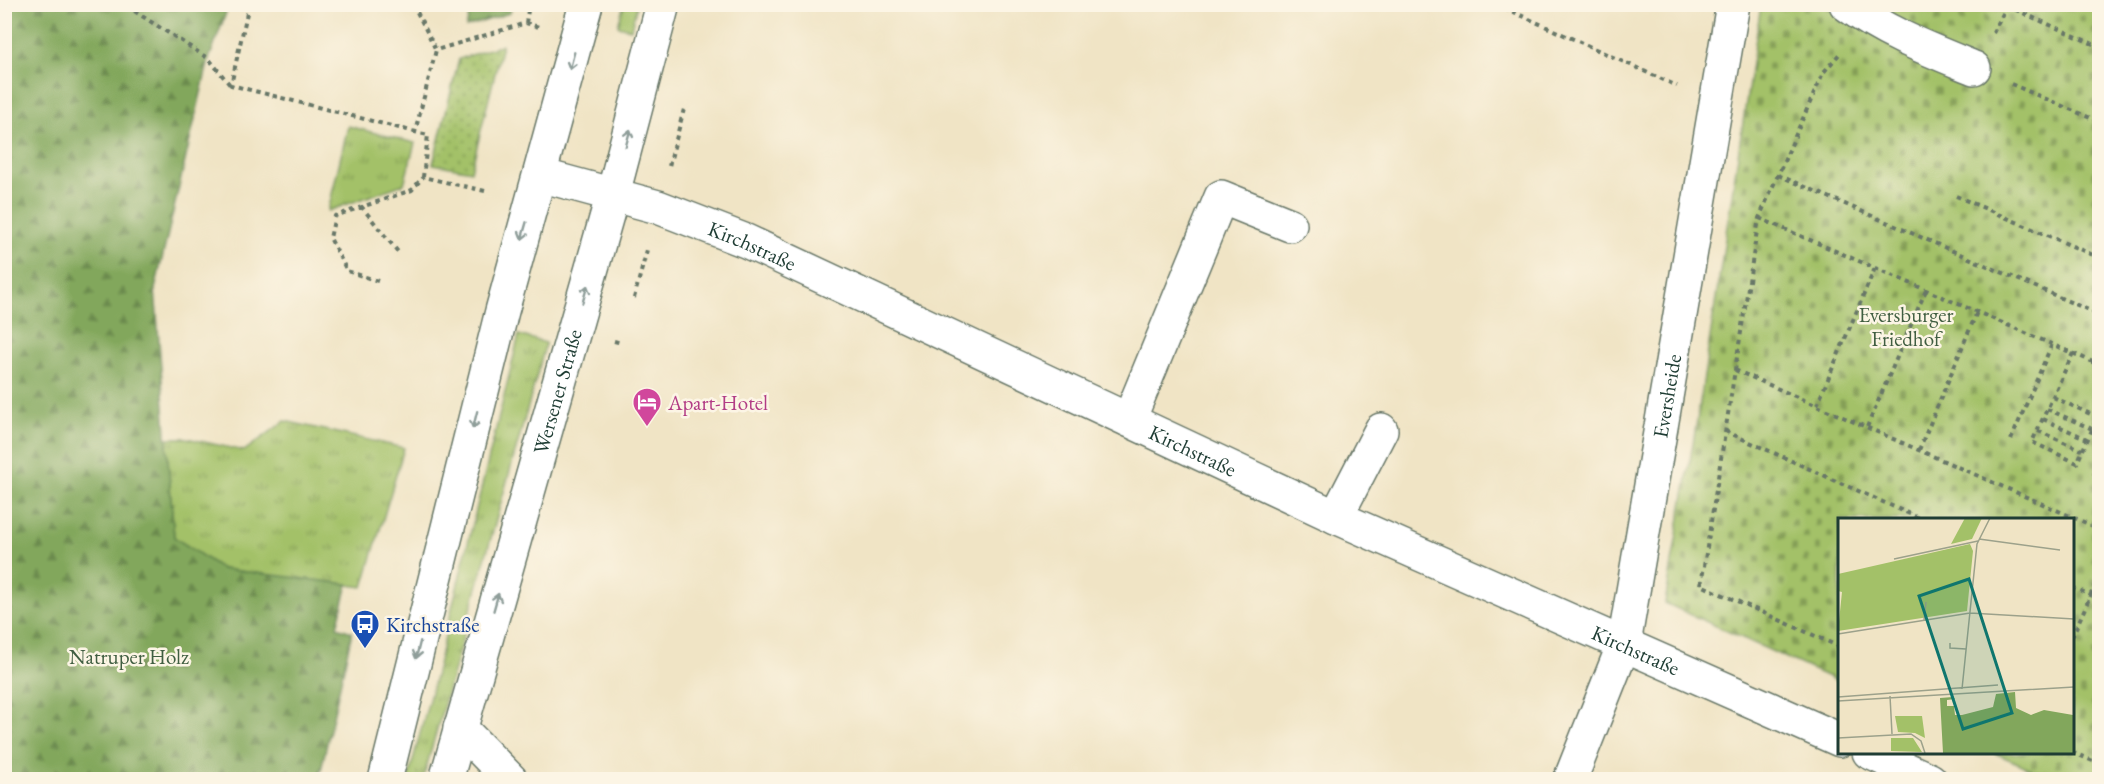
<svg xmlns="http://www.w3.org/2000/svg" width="2104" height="784" viewBox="0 0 2104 784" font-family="'EB Garamond',serif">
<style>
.grass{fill:url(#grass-tufts);stroke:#617f4e;stroke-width:1.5}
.forest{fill:url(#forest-firs);stroke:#507248;stroke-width:1.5}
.cemetery{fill:url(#cemetery-stones);stroke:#617f4e;stroke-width:1.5}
.garden{fill:url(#garden-dots);stroke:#617f4e;stroke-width:1.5}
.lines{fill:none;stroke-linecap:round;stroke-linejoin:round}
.minor-casing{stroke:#687767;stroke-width:36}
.major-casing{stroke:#687767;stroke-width:36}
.path{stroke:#687767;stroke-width:4;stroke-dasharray:4.5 4.5;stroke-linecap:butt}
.minor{stroke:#fff;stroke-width:33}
.major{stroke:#fff;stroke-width:33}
.oneway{stroke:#8f9e9a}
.labels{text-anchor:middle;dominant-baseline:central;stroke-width:5;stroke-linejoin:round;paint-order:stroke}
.street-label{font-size:21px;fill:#1f3d34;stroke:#fcf5e5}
.park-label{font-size:21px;fill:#405e41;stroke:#fcf5e5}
.hotel-label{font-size:21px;fill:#b23c85;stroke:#fcf5e5;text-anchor:start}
.transit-label{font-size:21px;fill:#164399;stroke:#fcf5e5;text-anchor:start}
.inset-road{fill:none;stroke:#9ca18b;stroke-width:1.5}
.view{fill:#0f766e;fill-opacity:0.15;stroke:#0f766e;stroke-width:3}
.inset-edge{fill:none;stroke:#1f3d34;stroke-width:3}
</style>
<defs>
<pattern id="grass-tufts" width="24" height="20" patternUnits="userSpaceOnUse" patternTransform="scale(1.5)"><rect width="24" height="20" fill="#a3c168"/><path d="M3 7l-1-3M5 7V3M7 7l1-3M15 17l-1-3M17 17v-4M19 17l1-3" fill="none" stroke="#849e56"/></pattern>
<pattern id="forest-firs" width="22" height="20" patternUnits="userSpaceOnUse" patternTransform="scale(1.5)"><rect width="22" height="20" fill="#82a75c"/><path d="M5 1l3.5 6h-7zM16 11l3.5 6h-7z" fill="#6a894d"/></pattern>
<pattern id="cemetery-stones" width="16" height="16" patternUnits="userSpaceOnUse" patternTransform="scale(1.5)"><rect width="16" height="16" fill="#a3c168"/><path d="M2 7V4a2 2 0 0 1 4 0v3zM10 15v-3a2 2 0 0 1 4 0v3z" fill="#849e56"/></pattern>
<pattern id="garden-dots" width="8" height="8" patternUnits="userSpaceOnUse" patternTransform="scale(1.5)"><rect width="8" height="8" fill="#a3c168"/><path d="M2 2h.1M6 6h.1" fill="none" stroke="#849e56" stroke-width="1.8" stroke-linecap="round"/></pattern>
</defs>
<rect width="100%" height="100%" fill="#fcf5e5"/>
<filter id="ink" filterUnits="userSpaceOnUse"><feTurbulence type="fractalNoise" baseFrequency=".0167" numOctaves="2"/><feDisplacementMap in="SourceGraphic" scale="12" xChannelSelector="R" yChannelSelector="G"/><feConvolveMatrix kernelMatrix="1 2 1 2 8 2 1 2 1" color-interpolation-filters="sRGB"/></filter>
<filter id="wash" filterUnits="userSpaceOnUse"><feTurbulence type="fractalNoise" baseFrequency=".008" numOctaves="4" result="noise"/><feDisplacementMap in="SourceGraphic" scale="24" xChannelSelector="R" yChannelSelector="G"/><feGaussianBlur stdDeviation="1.35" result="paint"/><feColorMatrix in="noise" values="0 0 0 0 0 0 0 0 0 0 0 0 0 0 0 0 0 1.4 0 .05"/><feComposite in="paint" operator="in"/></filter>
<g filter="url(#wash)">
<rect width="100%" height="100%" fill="#f0e4c5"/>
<path class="grass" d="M 624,4 L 637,5 L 631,29 L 618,26 Z
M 348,126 L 415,143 L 404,184 L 328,211 Z
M 519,335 L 546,343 L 423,779 L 408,779 L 436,673 Z
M 285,421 L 404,448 L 363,587 L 222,569 L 174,537 L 166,438 L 187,438 L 244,451 Z"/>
<path class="forest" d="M 5,4 L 229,5 L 209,59 L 155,289 L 174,537 L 222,569 L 348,584 L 337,627 L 352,632 L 319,779 L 5,779 Z
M 472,5 L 472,4 L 512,5 L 510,13 L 466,27 Z"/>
<path class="cemetery" d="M 1761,5 L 2099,5 L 2099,779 L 2054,779 L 1995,753 L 2072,752 L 2072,520 L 1840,520 L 1840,682 L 1665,603 L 1699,409 Z"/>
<path class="garden" d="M 502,45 L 471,171 L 433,164 L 459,59 Z"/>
</g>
<g filter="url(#ink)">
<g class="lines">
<g class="minor-casing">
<g id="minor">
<path d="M 1846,4 C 1885,33 1930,50 1974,68"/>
<path id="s1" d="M 540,175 L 658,207 L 746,241 L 1336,517 L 1840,740"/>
<path d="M 1129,420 L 1221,197 L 1290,225"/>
<path d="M 1336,517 L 1381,430"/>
<path d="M 460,728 L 511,780"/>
<path d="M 1869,752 L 1930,780"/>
<path id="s2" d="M 1570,780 L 1624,644 L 1733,4"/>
</g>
</g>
<g class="major-casing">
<g id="major">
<path d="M 385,780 L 502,311 L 586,4"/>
<path id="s3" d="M 446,780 L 613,194 L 663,4"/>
</g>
</g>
<path class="path" d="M 118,4 L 128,7 L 209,59 L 230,85
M 249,4 L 231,85 L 415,132
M 413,4 L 436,50
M 1496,4 L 1677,86
M 2007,6 L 2100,47
M 526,23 L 529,4
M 1993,33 L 2008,4
M 2011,84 L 2100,122
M 669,166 L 684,109
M 1778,175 L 2100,315
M 485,191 L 423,177 L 428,135 L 415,132 L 436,50 L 526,23 L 539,27
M 1956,196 L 2100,258
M 361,206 L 398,252
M 1759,218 L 2100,365
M 378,281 L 347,271 L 330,238 L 335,216 L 412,190 L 423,177
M 634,298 L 648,246
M 614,341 L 622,343
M 2073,353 L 2032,442 L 2077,463 L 2100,412
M 1735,370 L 2100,529
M 2053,397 L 2097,417
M 1817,405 L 1875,268
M 2047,409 L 2092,429
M 2043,419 L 2087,439
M 1867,427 L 1926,290
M 1725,431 L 1923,520
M 2038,431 L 2082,450
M 2011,440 L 2052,344
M 1919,450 L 1977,312
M 2094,475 L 2100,463
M 2072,587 L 2100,599
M 2072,637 L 2100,574
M 1840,647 L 1701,585 L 1759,218 L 1823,73 L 1841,52
M 2072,752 L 2100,764"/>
<use href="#minor" class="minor"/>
<use href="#major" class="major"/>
</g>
<defs><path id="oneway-shaft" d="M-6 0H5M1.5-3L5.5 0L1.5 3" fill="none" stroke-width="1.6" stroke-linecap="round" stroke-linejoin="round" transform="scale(1.5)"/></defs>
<g class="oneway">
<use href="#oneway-shaft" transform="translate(572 61) rotate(105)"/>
<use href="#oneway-shaft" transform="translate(628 138) rotate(-75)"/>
<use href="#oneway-shaft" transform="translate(524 231) rotate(106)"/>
<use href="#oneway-shaft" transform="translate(585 294) rotate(-74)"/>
<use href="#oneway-shaft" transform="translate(475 420) rotate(104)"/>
<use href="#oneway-shaft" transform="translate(496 602) rotate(-74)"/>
<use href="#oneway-shaft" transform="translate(418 650) rotate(104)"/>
</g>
</g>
<defs>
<g id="hotel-pin" transform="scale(1.5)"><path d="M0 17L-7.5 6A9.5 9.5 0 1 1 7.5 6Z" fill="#d1479c" stroke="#fcf5e5"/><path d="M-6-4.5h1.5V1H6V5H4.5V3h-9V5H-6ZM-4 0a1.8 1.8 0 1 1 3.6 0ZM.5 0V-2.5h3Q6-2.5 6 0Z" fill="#fff"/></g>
<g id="bus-pin" transform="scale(1.5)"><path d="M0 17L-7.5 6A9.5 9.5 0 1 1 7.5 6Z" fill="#1a4fb4" stroke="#fcf5e5"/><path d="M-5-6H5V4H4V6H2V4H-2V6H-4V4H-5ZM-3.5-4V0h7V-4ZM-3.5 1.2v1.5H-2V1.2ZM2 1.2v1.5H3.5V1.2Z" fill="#fff"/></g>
</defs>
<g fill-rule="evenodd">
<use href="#hotel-pin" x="647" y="402"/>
<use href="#bus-pin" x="365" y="624"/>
</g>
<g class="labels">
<g class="street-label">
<text stroke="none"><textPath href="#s1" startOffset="224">Kirchstraße</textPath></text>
<text stroke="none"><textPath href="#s3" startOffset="404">Wersener Straße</textPath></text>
<text stroke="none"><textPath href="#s2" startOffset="398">Eversheide</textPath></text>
<text stroke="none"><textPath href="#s1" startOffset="710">Kirchstraße</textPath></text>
<text stroke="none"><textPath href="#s1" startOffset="1196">Kirchstraße</textPath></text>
</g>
<g class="park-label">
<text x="1906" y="314">Eversburger<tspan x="1906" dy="24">Friedhof</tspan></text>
<text x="129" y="656">Natruper Holz</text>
</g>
<g class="hotel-label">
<text x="668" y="402">Apart-Hotel</text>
</g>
<g class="transit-label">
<text x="386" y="624">Kirchstraße</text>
</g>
</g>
<g transform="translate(1838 518)">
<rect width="236" height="236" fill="#f0e4c5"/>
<path d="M 57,198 L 84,198 L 87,220 L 77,215 L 60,214 ZM 53,220 L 75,220 L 84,234 L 53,233 Z" fill="#a3c168"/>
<path d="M 177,174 L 178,190 L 193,197 L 206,192 L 235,197 L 235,235 L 105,235 L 102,180 L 115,179 L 117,181 L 109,182 L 109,188 L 116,188 L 117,197 L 124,197 L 155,189 L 158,176 Z" fill="#82a75c"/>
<path d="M 132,26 L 135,33 L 129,93 L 0,113 L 4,74 L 0,73 L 0,56 Z" fill="#a3c168"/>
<path d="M 127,0 L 144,0 L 134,21 L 113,26 Z" fill="#a3c168"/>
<path class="inset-road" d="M 141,21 L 222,32M 56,41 L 140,23M 86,102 L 88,84M 0,116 L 132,95 L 236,101M 112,125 L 112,130 L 128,131M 124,171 L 139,26 L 152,0M 52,178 L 54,216M 0,179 L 160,167M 0,183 L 236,169M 0,220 L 73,216 L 83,223 L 87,235"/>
<path class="view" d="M 131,61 L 174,195 L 125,211 L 81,78 Z"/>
<rect width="236" height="236" class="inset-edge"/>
</g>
<rect width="2104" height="784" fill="none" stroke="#fcf5e5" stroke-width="24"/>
</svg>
